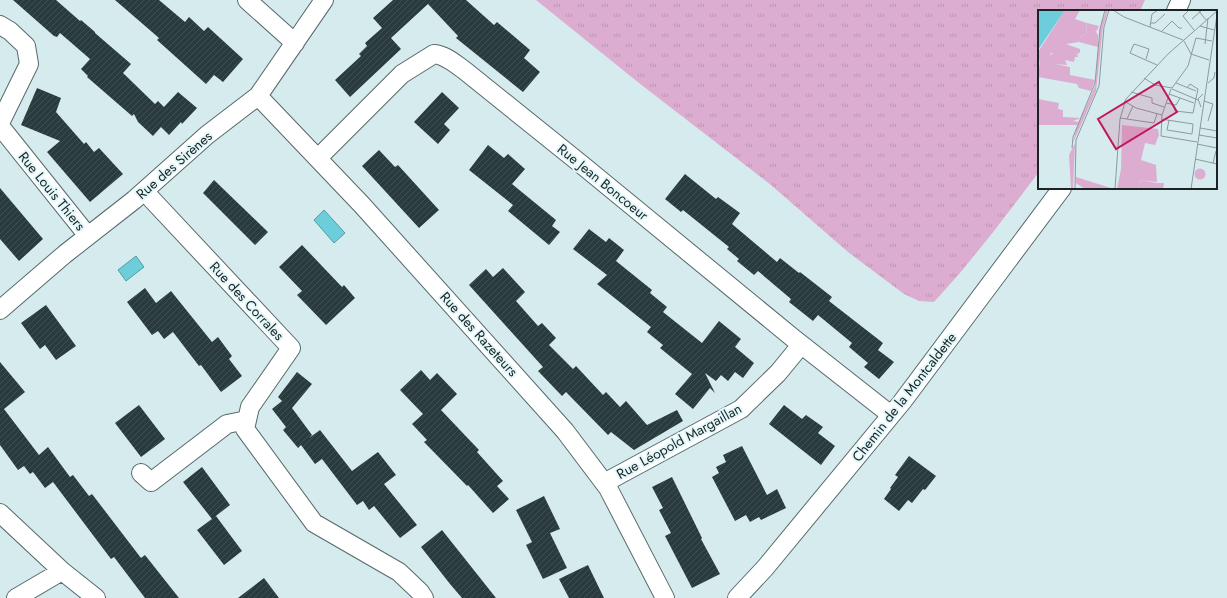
<svg xmlns="http://www.w3.org/2000/svg" width="1227" height="598" viewBox="0 0 1227 598" font-family="Jost,sans-serif">
<style>
.grass{fill:url(#grass-tufts)}
.water{fill:#6ccedb;stroke:#549ba4}
.building{fill:url(#building-hatch)}
.lines{fill:none;stroke-linecap:round;stroke-linejoin:round}
.minor-casing{stroke:#56696b;stroke-width:20}
.minor{stroke:#fff;stroke-width:18}
.labels{text-anchor:middle;dominant-baseline:central;stroke-width:4;stroke-linejoin:round;paint-order:stroke}
.street-label{font-size:14px;fill:#1b2324;stroke:#e3f8fb}
.inset-road{fill:none;stroke:#8b9b9d;stroke-width:1}
.view{fill:#c2185b;fill-opacity:0.15;stroke:#c2185b;stroke-width:2}
.inset-edge{fill:none;stroke:#1b2324;stroke-width:2}
</style>
<defs>
<pattern id="grass-tufts" width="24" height="20" patternUnits="userSpaceOnUse"><rect width="24" height="20" fill="#ddadd1"/><path d="M3 7l-1-3M5 7V3M7 7l1-3M15 17l-1-3M17 17v-4M19 17l1-3" fill="none" stroke="#bd95b3"/></pattern>
<pattern id="building-hatch" width="6" height="6" patternUnits="userSpaceOnUse"><rect width="6" height="6" fill="#2a3b3e"/><path d="M-1 1l2-2M0 6l6-6M5 7l2-2" fill="none" stroke="#404e51"/></pattern>
</defs>
<rect width="100%" height="100%" fill="#d6ebee"/>
<path class="grass" d="M 536,0 L 1145,0 L 1140,11 L 1039,11 L 1039,172 L 994,231 L 960,273 L 934,302 L 919,301 L 904,294 L 848,252 L 771,185 L 639,83 Z"/>
<path class="water" d="M 324,210 L 345,233 L 334,243 L 314,220 Z
M 136,256 L 144,267 L 126,281 L 118,270 Z"/>
<path class="building" d="M 13,0 L 56,0 L 80,21 L 81,20 L 95,32 L 95,33 L 131,64 L 123,73 L 155,104 L 158,101 L 164,107 L 178,92 L 197,108 L 182,124 L 181,122 L 169,135 L 161,127 L 153,136 L 138,122 L 134,114 L 132,116 L 87,77 L 88,76 L 81,69 L 90,59 L 60,33 L 57,37 L 54,36 Z
M 115,0 L 159,0 L 185,22 L 189,17 L 204,31 L 208,27 L 243,59 L 223,82 L 214,75 L 206,84 L 157,40 L 159,38 Z
M 393,0 L 466,0 L 494,25 L 497,22 L 530,50 L 524,58 L 540,72 L 523,92 L 456,38 L 458,36 L 428,4 L 391,38 L 401,49 L 350,97 L 335,80 L 361,56 L 359,54 L 367,46 L 365,43 L 382,28 L 373,18 Z
M 37,88 L 61,98 L 56,112 L 84,144 L 86,142 L 94,152 L 99,148 L 123,174 L 90,202 L 47,152 L 60,141 L 21,125 Z
M 442,92 L 459,108 L 444,124 L 450,130 L 438,144 L 414,122 Z
M 488,145 L 504,158 L 508,154 L 525,169 L 512,184 L 556,220 L 552,226 L 560,232 L 549,245 L 508,211 L 513,205 L 469,170 Z
M 379,150 L 395,167 L 398,165 L 439,210 L 419,228 L 362,166 Z
M 685,174 L 716,199 L 718,197 L 740,213 L 732,224 L 777,262 L 780,258 L 799,273 L 800,272 L 832,297 L 829,301 L 883,343 L 878,350 L 894,362 L 879,379 L 864,367 L 868,363 L 849,347 L 852,343 L 818,315 L 813,321 L 789,302 L 791,299 L 758,271 L 754,275 L 737,261 L 739,259 L 727,249 L 729,247 L 683,210 L 681,212 L 665,199 Z
M 214,180 L 268,232 L 255,245 L 203,193 Z
M 0,188 L 43,239 L 19,261 L 0,239 Z
M 589,229 L 606,242 L 609,238 L 624,250 L 616,261 L 652,290 L 650,293 L 667,307 L 663,312 L 702,343 L 719,321 L 741,339 L 735,347 L 754,363 L 743,378 L 735,372 L 728,381 L 721,375 L 716,381 L 705,373 L 715,393 L 710,388 L 693,409 L 675,394 L 692,374 L 660,348 L 663,345 L 647,332 L 651,327 L 597,284 L 607,275 L 573,249 Z
M 302,245 L 342,287 L 344,285 L 355,298 L 326,325 L 297,295 L 302,291 L 279,267 Z
M 503,268 L 525,292 L 516,301 L 538,326 L 542,323 L 556,338 L 549,345 L 573,369 L 576,366 L 603,395 L 606,392 L 620,407 L 626,401 L 647,425 L 677,410 L 683,421 L 634,450 L 611,432 L 608,435 L 566,392 L 562,396 L 538,371 L 543,367 L 469,285 L 486,269 L 493,277 Z
M 145,288 L 156,303 L 171,291 L 212,342 L 218,337 L 232,356 L 229,359 L 242,376 L 221,392 L 201,365 L 199,366 L 173,332 L 164,339 L 158,331 L 152,335 L 127,302 Z
M 46,305 L 76,346 L 56,360 L 45,345 L 40,349 L 21,323 Z
M 0,362 L 25,392 L 4,409 L 39,455 L 48,447 L 70,477 L 73,475 L 89,496 L 92,494 L 141,558 L 145,555 L 179,598 L 145,598 L 114,557 L 111,559 L 53,482 L 45,488 L 33,472 L 30,474 L 24,466 L 18,470 L 0,445 Z
M 421,370 L 430,380 L 437,373 L 457,394 L 441,410 L 479,450 L 477,452 L 503,481 L 497,486 L 509,499 L 493,513 L 468,485 L 467,486 L 424,442 L 427,440 L 412,424 L 423,414 L 400,390 Z
M 297,372 L 312,384 L 292,408 L 312,435 L 309,438 L 320,430 L 352,471 L 378,452 L 396,475 L 384,484 L 417,525 L 400,538 L 374,506 L 369,510 L 363,501 L 357,505 L 322,459 L 315,464 L 301,445 L 298,448 L 283,430 L 286,427 L 272,409 L 282,401 L 278,397 Z
M 139,405 L 165,439 L 141,457 L 115,423 Z
M 784,405 L 802,419 L 806,415 L 823,427 L 818,433 L 835,446 L 821,465 L 769,424 Z
M 742,446 L 767,495 L 777,489 L 786,508 L 761,520 L 759,517 L 750,522 L 746,515 L 735,521 L 712,477 L 719,473 L 716,467 L 726,462 L 723,455 Z
M 909,456 L 936,476 L 925,490 L 923,489 L 912,503 L 908,500 L 899,511 L 884,499 L 891,489 L 890,488 L 898,477 L 895,475 Z
M 202,467 L 230,505 L 212,519 L 183,482 Z
M 672,477 L 702,538 L 701,539 L 720,574 L 692,588 L 665,536 L 671,533 L 659,510 L 663,508 L 652,487 Z
M 544,496 L 560,529 L 550,533 L 567,568 L 543,579 L 526,545 L 532,542 L 516,510 Z
M 216,516 L 242,551 L 224,565 L 197,530 Z
M 442,530 L 496,598 L 462,598 L 450,584 L 421,547 Z
M 588,565 L 604,598 L 569,598 L 559,579 Z
M 264,578 L 279,598 L 238,598 Z"/>
<g class="lines">
<g class="minor-casing">
<path id="minor" d="M 247,0 L 295,43
M 1176,11 L 1181,0
M 0,25 L 10,31 L 26,46 L 29,64 L 0,123
M 258,96 L 362,205 L 565,431 L 608,488 L 665,598
M 0,126 L 88,236
M 318,158 L 402,74 L 434,54 C 446,55 455,64 464,70 L 581,164 L 793,338 L 891,415
M 144,191 L 291,348 L 250,407 L 245,429 L 314,523 L 399,572 L 420,592 L 424,598
M 0,310 L 65,254 L 134,200 L 207,135 L 258,96 L 324,0
M 141,473 L 151,482 L 227,424 L 247,420
M 604,483 L 741,409 L 778,373 L 801,345
M 0,513 L 62,571 L 96,598
M 16,598 L 62,571
M 737,598 L 765,568 L 902,402 L 1062,188"/>
</g>
<use href="#minor" class="minor"/>
</g>
<g class="labels">
<g class="street-label">
<text transform="translate(174 165) rotate(-41)">Rue des Sirènes</text>
<text transform="translate(603 182) rotate(39)">Rue Jean Boncoeur</text>
<text transform="translate(52 191) rotate(51)">Rue Louis Thiers</text>
<text transform="translate(247 301) rotate(47)">Rue des Corrales</text>
<text transform="translate(479 334) rotate(48)">Rue des Razeteurs</text>
<text transform="translate(904 397) rotate(-52)">Chemin de la Montcaldette</text>
<text transform="translate(679 441) rotate(-29)">Rue Léopold Margaillan</text>
</g>
</g>
<g transform="translate(1038 10)">
<rect width="179" height="179" fill="#d6ebee"/>
<path d="M 68,0 L 70,0 L 65,17 L 58,81 L 35,133 L 38,119 L 57,76 L 62,19 ZM 49,13 L 61,16 L 58,22 L 60,25 L 60,37 L 41,32 L 43,26 L 48,25 ZM 25,36 L 30,40 L 39,41 L 41,46 L 38,43 L 40,47 L 37,47 L 36,52 L 27,50 L 29,55 L 17,54 L 32,57 L 32,65 L 57,70 L 53,81 L 41,78 L 39,74 L 0,67 L 2,49 L 11,46 ZM 0,89 L 21,93 L 20,99 L 25,100 L 25,107 L 43,108 L 35,111 L 41,112 L 39,115 L 0,115 ZM 84,115 L 120,119 L 121,125 L 117,135 L 107,133 L 103,150 L 118,155 L 119,172 L 102,170 L 100,179 L 79,179 L 83,159 ZM 37,133 L 35,179 L 33,179 L 31,145 ZM156.5 164a5.5 5.5 0 1 1 11 0a5.5 5.5 0 1 1-11 0ZM 38,167 L 76,179 L 47,179 L 38,173 Z" fill="#ddadd1"/>
<path d="M 27,0 L 42,0 L 37,9 L 49,13 L 48,25 L 43,26 L 41,32 L 28,34 L 42,39 L 42,43 L 28,41 L 24,36 L 21,43 L 13,43 L 11,47 L 2,49 L 0,58 L 0,42 ZM 102,170 L 119,173 L 126,173 L 125,179 L 100,179 Z" fill="#ddadd1"/>
<path d="M 0,0 L 27,0 L 0,40 Z" fill="#6ccedb"/>
<path class="inset-road" d="M 75,0 L 86,7 L 145,30M 160,0 L 168,10M 150,1 L 145,6 L 156,20M 154,9 L 164,0M 113,13 L 117,13 L 127,4M 162,16 L 176,20M 112,17 L 114,4 L 120,0M 124,21 L 134,11 L 141,18 L 144,18M 146,31 L 153,44 L 171,50M 167,34 L 170,8M 108,49 L 111,39 L 96,34 L 92,43 L 119,55M 106,68 L 117,75 L 134,78M 138,73 L 158,81M 170,73 L 176,68 L 177,62M 134,78 L 150,56 L 158,28 L 174,31M 133,79 L 124,105 L 123,126 L 159,132M 134,79 L 160,90M 93,82 L 114,88 L 114,93 L 126,97M 131,84 L 156,93M 86,91 L 98,98 L 124,105M 166,91 L 175,94 L 170,111M 128,93 L 138,95 L 142,88M 136,96 L 137,101 L 155,103 L 160,79 L 152,74 L 149,78M 163,97 L 160,89 L 165,84M 82,108 L 116,113 L 119,104M 89,109 L 95,96M 123,109 L 155,114 L 154,124 L 129,120 L 131,110M 162,118 L 179,121M 161,125 L 179,128M 159,134 L 179,138M 34,138 L 35,127 L 57,73 L 62,19 L 67,0M 157,149 L 179,154M 175,153 L 178,141M 37,179 L 38,130 L 61,76 L 66,17 L 71,0M 77,179 L 82,109 L 88,89 L 130,44 L 179,1M 153,179 L 179,5"/>
<path class="view" d="M 121,72 L 139,102 L 78,139 L 60,109 Z"/>
<rect width="179" height="179" class="inset-edge"/>
</g>
</svg>
